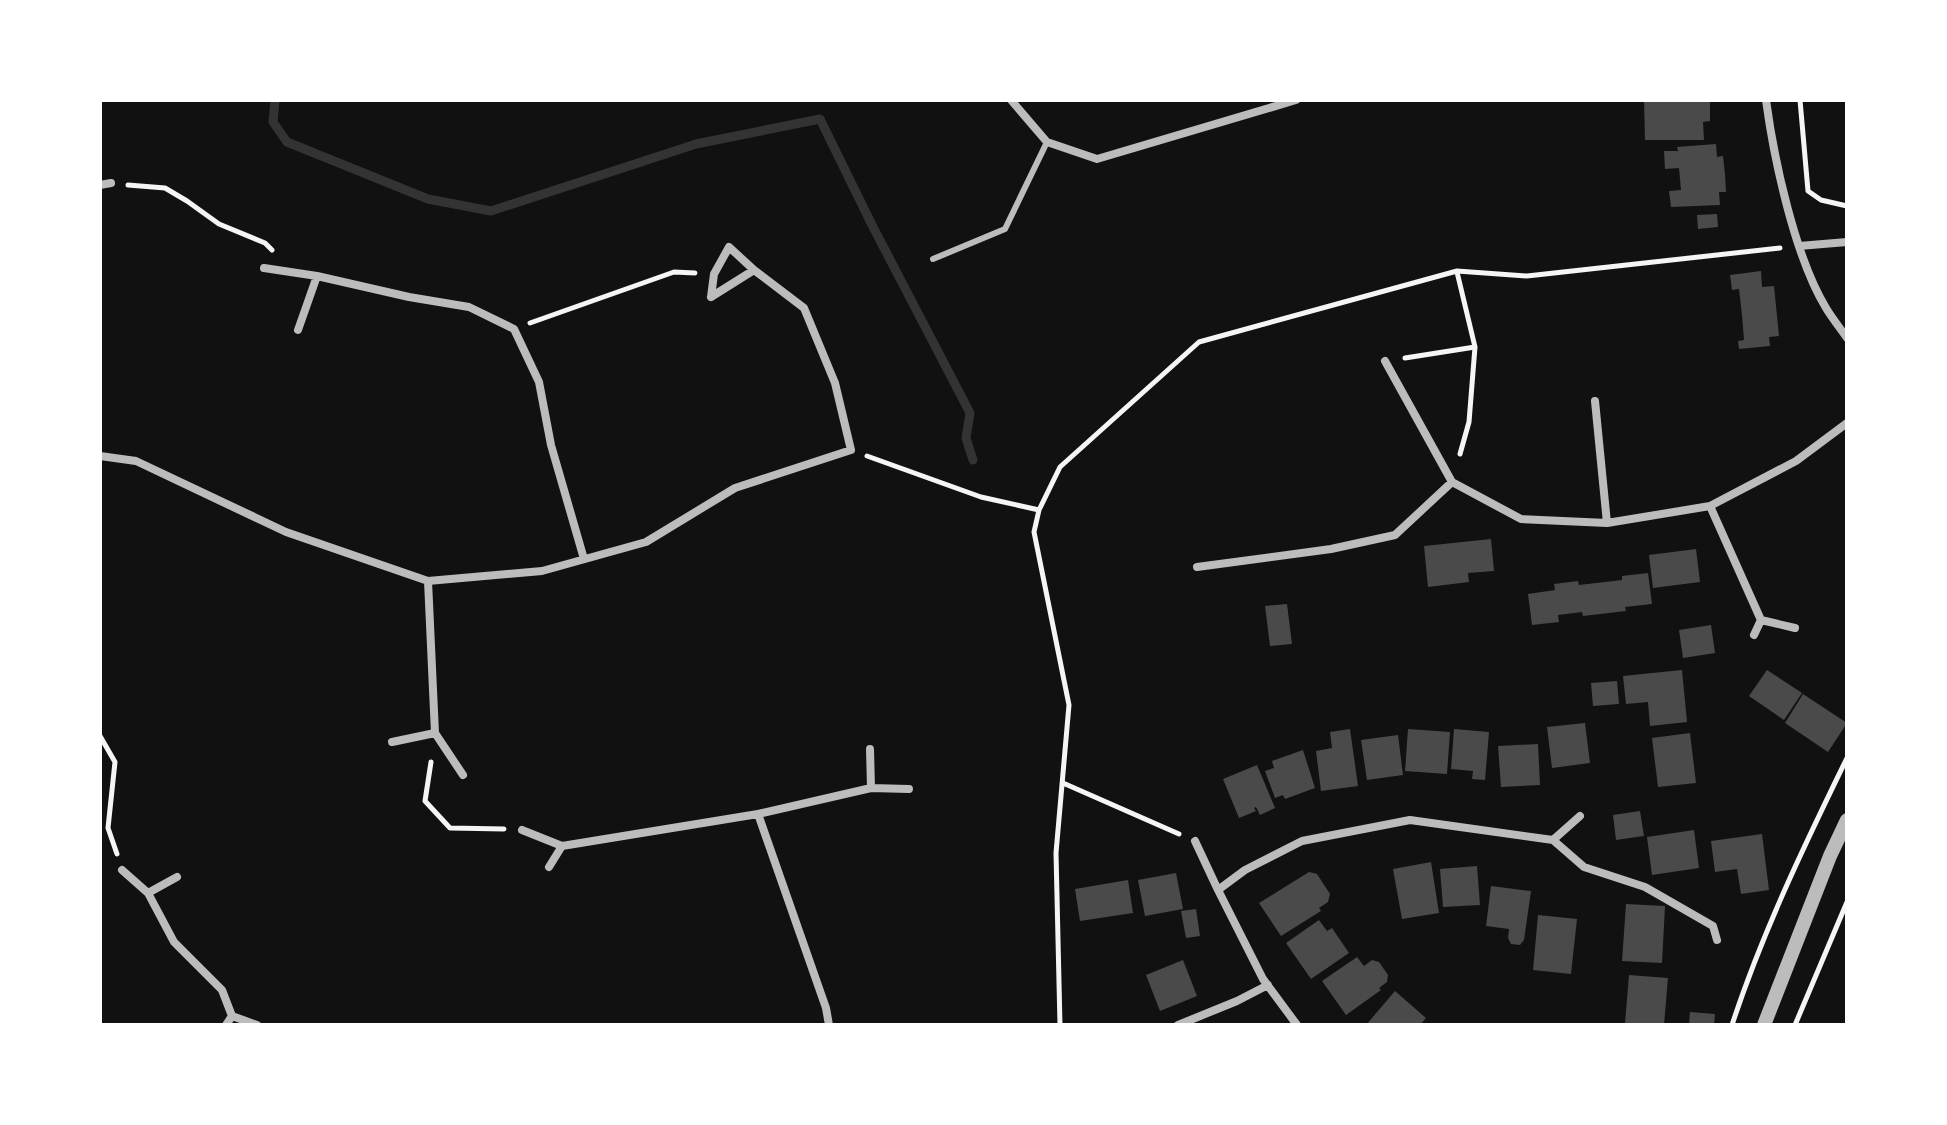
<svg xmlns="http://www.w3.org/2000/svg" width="1947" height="1125" viewBox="0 0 1947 1125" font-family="'Varela Round',sans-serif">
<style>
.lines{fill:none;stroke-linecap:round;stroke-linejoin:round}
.stream{stroke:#333;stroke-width:9}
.building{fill:#4a4a4a}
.path{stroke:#f5f5f5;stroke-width:5}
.service{stroke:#bcbcbc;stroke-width:6}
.minor{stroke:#bcbcbc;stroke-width:8}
.tertiary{stroke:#bcbcbc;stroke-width:14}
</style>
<rect width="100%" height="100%" fill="#111"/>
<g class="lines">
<path class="stream" d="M 275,100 L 273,122 L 287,142 L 428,199 L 491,211 L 696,144 L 820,119 L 872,225 L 970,413 L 966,438 L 973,460"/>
</g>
<path class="building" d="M 1644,100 L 1710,100 L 1710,121 L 1703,122 L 1704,140 L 1645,140 Z
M 1716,144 L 1717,157 L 1723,156 L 1725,174 L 1726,192 L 1719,192 L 1720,205 L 1671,207 L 1669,191 L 1681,190 L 1679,168 L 1665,169 L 1664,151 L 1678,151 L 1677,147 Z
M 1717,214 L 1718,227 L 1698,229 L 1697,215 Z
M 1761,271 L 1762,287 L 1774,286 L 1779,336 L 1769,337 L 1770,346 L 1739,349 L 1738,341 L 1744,340 L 1742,315 L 1739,289 L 1732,290 L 1730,275 Z
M 1491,539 L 1494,571 L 1468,573 L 1469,582 L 1428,587 L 1424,546 Z
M 1696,549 L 1700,582 L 1653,588 L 1649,555 Z
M 1648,573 L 1652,604 L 1625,607 L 1626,611 L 1583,616 L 1582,612 L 1558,615 L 1559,622 L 1532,625 L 1528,594 L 1555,590 L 1554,584 L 1578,581 L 1579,585 L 1622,580 L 1622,576 Z
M 1287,604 L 1292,644 L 1270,646 L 1265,606 Z
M 1711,625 L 1715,653 L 1683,658 L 1679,630 Z
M 1682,670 L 1687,722 L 1650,726 L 1648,702 L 1626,704 L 1623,676 Z
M 1767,670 L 1802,693 L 1784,720 L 1749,696 Z
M 1617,681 L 1619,704 L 1593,706 L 1591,683 Z
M 1803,694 L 1847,723 L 1828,752 L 1785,723 Z
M 1585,723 L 1590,763 L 1552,768 L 1547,727 Z
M 1350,729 L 1358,786 L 1321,791 L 1316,751 L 1332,748 L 1330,732 Z
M 1408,729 L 1450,732 L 1447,774 L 1405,771 Z
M 1454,729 L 1489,732 L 1485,780 L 1472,779 L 1473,771 L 1451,769 Z
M 1690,733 L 1696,783 L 1658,787 L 1652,738 Z
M 1398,735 L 1403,775 L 1367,780 L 1361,740 Z
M 1538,744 L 1540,785 L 1501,787 L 1498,746 Z
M 1303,750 L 1315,788 L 1285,799 L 1283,795 L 1275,798 L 1265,771 L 1274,768 L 1272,761 Z
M 1257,765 L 1275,808 L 1260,815 L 1256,807 L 1254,808 L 1256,811 L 1239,818 L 1223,779 Z
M 1640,811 L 1644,836 L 1616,840 L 1613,815 Z
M 1694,830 L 1699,868 L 1652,875 L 1647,837 Z
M 1762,834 L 1769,890 L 1741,894 L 1737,869 L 1715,872 L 1711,841 Z
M 1431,862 L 1439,913 L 1402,919 L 1393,869 Z
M 1477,866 L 1480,905 L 1443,907 L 1440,869 Z
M 1309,872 L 1317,874 L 1330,894 L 1328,902 L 1319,908 L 1321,911 L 1281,936 L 1259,903 Z
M 1176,873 L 1183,909 L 1145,916 L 1138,880 Z
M 1128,880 L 1133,913 L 1080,921 L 1075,889 Z
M 1491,886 L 1531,891 L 1524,940 L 1520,945 L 1511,944 L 1508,938 L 1509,929 L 1486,926 Z
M 1626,904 L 1665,906 L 1662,963 L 1622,961 Z
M 1196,909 L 1200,936 L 1186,938 L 1181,911 Z
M 1538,915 L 1577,919 L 1571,974 L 1533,970 Z
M 1319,920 L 1327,931 L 1332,928 L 1349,953 L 1311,979 L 1286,943 Z
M 1357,957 L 1364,966 L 1372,960 L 1379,962 L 1388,975 L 1387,982 L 1379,988 L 1381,990 L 1346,1015 L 1322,981 Z
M 1183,960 L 1197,996 L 1160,1011 L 1146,975 Z
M 1629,975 L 1668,978 L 1664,1025 L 1625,1023 Z
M 1395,991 L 1426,1018 L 1420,1025 L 1366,1025 Z
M 1690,1012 L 1715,1014 L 1714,1025 L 1689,1025 Z"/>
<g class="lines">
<path class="path" d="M 1800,100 L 1808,191 L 1821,200 L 1847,206
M 128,185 L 165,188 L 187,201 L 219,224 L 265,243 L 272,250
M 1457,272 L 1475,347 L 1469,422 L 1460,454
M 530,323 L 674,272 L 695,273
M 1405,358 L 1475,347
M 867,456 L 981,497 L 1039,510
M 100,736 L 115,762 L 108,828 L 117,854
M 431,762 L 425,801 L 450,828 L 504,829
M 1063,783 L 1179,834
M 1060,1025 L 1056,853 L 1069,705 L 1034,532 L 1039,510 L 1060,467 L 1199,342 L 1457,271 L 1527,276 L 1780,248
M 1732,1025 C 1762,933 1805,844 1847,758
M 1795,1025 L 1847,902"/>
<path class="service" d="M 933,259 L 1005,229 L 1047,142"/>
<path class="minor" d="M 1011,100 L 1047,142 L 1097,159 L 1296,100
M 1766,100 C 1774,160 1795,257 1826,308 C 1832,318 1840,328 1847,338
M 100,185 L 111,183
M 1799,246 L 1847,242
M 264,268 L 317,276
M 711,297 L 714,274 L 729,247 L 754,270
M 298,330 L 317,276 L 409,297 L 469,307 L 514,329 L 539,382 L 551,445 L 584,559
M 1385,361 L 1452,482 L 1521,519 L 1607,523 L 1710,506 L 1796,461 L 1847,423
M 1595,401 L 1607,523
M 100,456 L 136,461 L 286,532 L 428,581 L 542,571 L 646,542 L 735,488 L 851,450 L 835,383 L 804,308 L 754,270 L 711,297
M 1710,506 L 1761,620 L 1754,635
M 1197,567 L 1331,549 L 1395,535 L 1452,482
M 1761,620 L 1795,628
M 435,733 L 463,775
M 392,742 L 435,733 L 428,581
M 870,749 L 871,788
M 522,830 L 562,846
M 1553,840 L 1584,867 L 1645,887 L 1713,926 L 1717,940
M 1195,841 L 1218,890
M 549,867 L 562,846 L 758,814
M 122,870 L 148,893 L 177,877
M 148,893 L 174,942 L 222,990 L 232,1016 L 226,1025
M 232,1016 L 257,1025
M 829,1025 L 826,1008 L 758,814 L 871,788 L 909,789
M 1178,1025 L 1237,1001 L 1268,985
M 1297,1025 L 1263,979 L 1218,890 L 1245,870 L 1302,841 L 1410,820 L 1553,840 L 1580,816"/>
<path class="tertiary" d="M 1764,1025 L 1830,856 L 1847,820"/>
</g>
<rect width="1947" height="1125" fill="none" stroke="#ffffff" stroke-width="204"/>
</svg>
